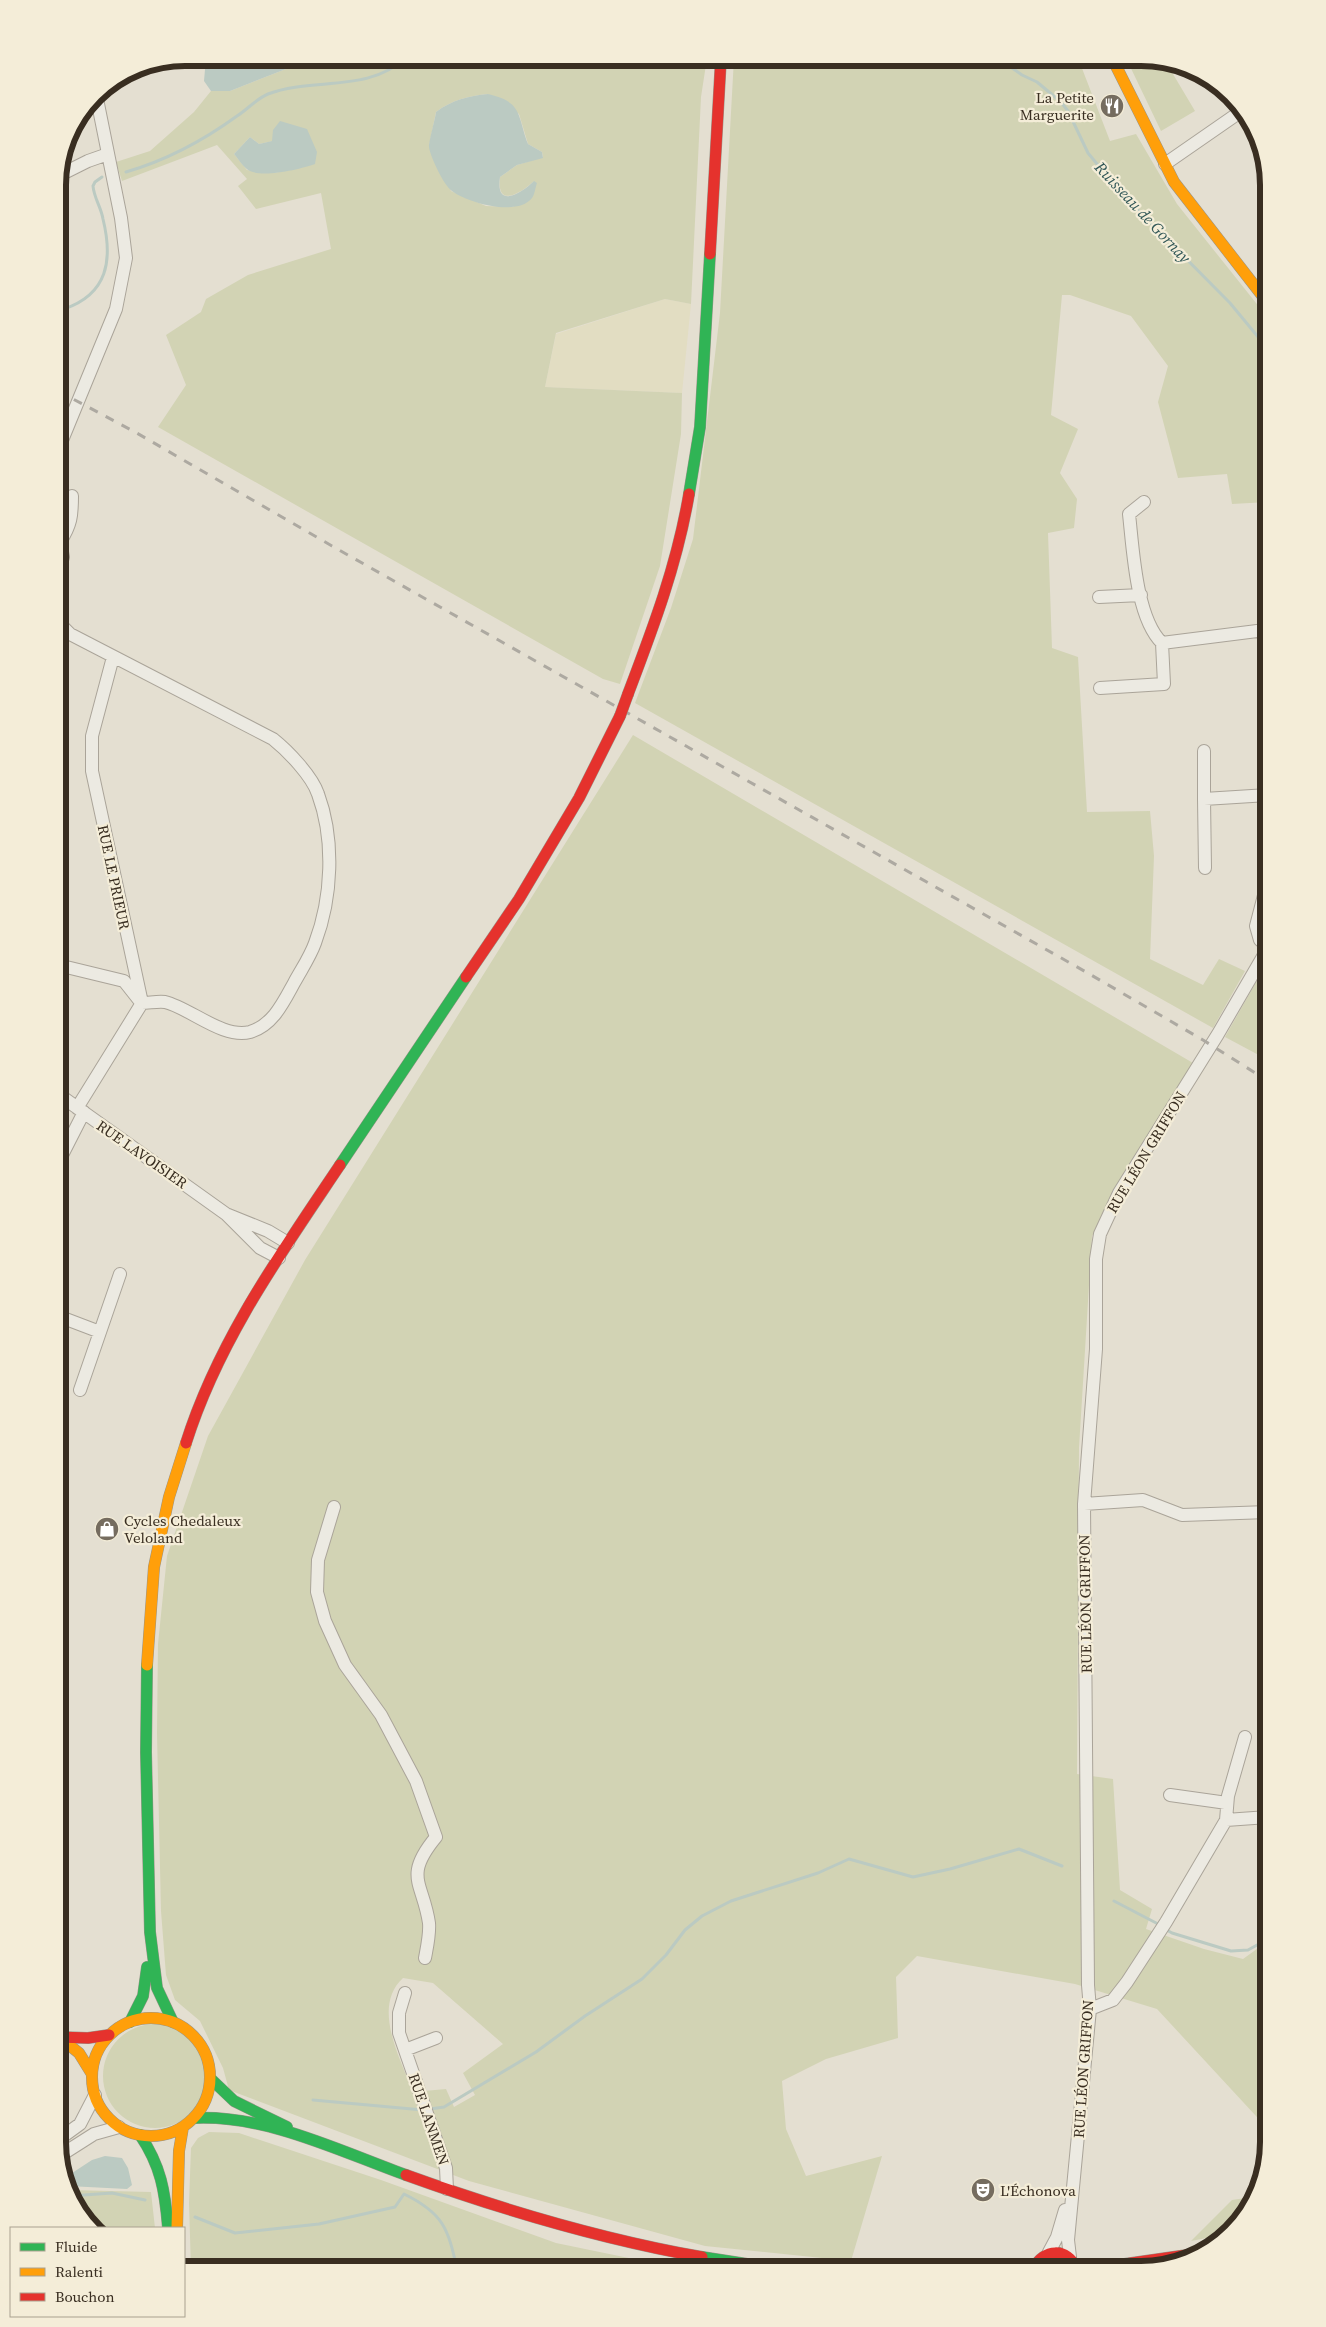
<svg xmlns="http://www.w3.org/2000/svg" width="1326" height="2327" viewBox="0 0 1326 2327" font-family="'Source Serif 4',serif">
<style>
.farmland{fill:#e2ddc2}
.green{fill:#d2d3b4;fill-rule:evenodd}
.water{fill:#bbcac2}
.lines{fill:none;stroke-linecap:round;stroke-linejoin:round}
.stream{stroke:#bbcac2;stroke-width:3}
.street-casing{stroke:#aaa499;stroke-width:14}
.fast-casing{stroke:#999489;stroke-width:12}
.slow-casing{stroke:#999489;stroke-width:12}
.jam-casing{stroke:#999489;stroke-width:12}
.street{stroke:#eceae2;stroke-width:12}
.fast{stroke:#30b455;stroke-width:11}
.slow{stroke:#ff9f0a;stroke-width:11}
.jam{stroke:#e5322d;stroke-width:11}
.rail{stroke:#ada9a1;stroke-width:3;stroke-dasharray:9 9;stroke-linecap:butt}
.jam-bridge-casing{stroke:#999489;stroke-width:12;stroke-linecap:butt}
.jam-bridge{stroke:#e5322d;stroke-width:11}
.labels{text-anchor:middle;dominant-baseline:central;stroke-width:4.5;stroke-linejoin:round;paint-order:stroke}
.poi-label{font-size:15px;fill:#392e21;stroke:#f4edd8;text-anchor:start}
.street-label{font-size:15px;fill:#392e21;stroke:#f4edd8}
.water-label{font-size:16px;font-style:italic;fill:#315757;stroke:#f4edd8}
.rim{fill:none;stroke:#392e21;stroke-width:6}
</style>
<rect width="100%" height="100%" fill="#e4dfd1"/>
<path class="farmland" d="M 665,299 L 691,304 L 682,393 L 545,387 L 556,334 Z"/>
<path class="green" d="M 314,58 L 707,58 L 701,97 L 691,304 L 665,299 L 556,333 L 545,387 L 682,393 L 681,434 L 660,566 L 620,684 L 603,679 L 158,427 L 186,385 L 166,335 L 201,312 L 206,299 L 248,275 L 331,249 L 321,193 L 256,209 L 238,186 L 247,179 L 217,145 L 122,181 L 116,162 L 150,151 L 194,112 L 211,91 L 230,91 ZM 488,94 L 519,114 L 528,144 L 542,152 L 543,157 L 517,165 L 500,177 C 496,209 521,193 534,181 L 513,207 L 486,206 L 451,191 L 429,146 L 436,112 C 452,100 468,96 488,94 ZM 273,130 L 289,170 L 274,173 L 247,170 L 234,154 L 250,137 L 259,144 L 273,141 Z
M 734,58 L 1078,58 L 1110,141 L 1136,134 L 1177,204 L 1268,318 L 1268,502 L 1232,504 L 1227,474 L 1178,478 L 1158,402 L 1168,366 L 1131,316 L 1070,295 L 1062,295 L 1051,415 L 1078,429 L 1060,473 L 1077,499 L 1074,528 L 1048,533 L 1052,648 L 1078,657 L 1087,812 L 1150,811 L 1154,856 L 1150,959 L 1203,985 L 1219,959 L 1245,971 L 1213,1028 L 635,703 L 671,608 L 693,539 L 720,313 Z
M 1126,58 L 1149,58 L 1167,64 L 1195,111 L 1161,131 Z
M 633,735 L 1193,1063 L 1092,1236 L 1079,1448 L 1077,1774 L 1113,1779 L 1120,1890 L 1152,1909 L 1146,1929 L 1204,1949 L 1243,1959 L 1268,1941 L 1268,2129 L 1157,2009 L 1075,1984 L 917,1956 L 896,1977 L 898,2038 L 826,2059 L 782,2081 L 786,2129 L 806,2176 L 882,2156 L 851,2261 L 705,2246 L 469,2181 L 229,2090 L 223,2068 L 200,2021 L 175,2000 L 166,1975 L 161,1911 L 157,1733 L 158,1644 L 167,1556 L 208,1436 L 305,1260 ZM 403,1978 L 433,1983 L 503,2044 L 463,2073 L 475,2095 L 454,2107 L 446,2089 L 413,2092 C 401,2060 371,2007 403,1978 Z
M 1268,961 L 1268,1060 L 1225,1037 Z
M103 2076a52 52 0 1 1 104 0a52 52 0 1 1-104 0Z
M 209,2132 L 239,2133 L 381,2180 L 556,2243 L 682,2269 L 191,2269 L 189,2203 L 191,2148 L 198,2138 Z
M 69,2190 L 151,2192 L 155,2228 L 97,2228 L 71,2198 Z
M 1252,2197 L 1247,2212 L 1222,2235 L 1191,2241 L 1232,2200 Z"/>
<path class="water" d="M 206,58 L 314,58 L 230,91 L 211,91 L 204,81 Z
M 488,94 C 523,102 517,115 528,144 L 542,152 L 543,158 L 517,165 L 500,177 C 495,210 522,193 534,181 L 537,183 C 535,188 535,194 532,198 C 517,217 468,203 452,191 C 444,186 430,156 429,147 C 429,140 435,120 436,112 C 452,100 468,96 488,94 Z
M 280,121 L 307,129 L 317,152 L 315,164 C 301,169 264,178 250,171 C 244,168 239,160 234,154 L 250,137 L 259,144 L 272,141 L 273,130 Z
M 105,2156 L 122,2158 L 128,2168 L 132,2185 L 127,2189 L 68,2186 L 66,2177 L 92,2160 Z"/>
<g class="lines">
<path class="stream" d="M 998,58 L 1022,75 L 1037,82 L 1061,102 L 1068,111 L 1088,153 L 1121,193 L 1230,303 L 1268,349
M 126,172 C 164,161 204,140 237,116 C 248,109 256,99 268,94 C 312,77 369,93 405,58
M 58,306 L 64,309 C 108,294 113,260 103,219 C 101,207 94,198 93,186 L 95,182 L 102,177
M 1114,1901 L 1160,1925
M 1165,1929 L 1172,1933 L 1231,1951 L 1248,1950 L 1268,1939
M 313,2100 L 423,2110
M 430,2109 L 444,2107 L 536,2052 L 585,2016 L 642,1979 L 666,1955 L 685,1930 L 702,1916 L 731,1901 L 818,1873 L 849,1859 L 913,1877 L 950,1869 L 1019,1849 L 1062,1866
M 70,2196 L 112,2193 L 145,2200
M 195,2217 L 235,2233 L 319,2224 L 395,2207 L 404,2194 C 443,2213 448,2228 457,2269"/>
<g class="street-casing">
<path id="street" d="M 1165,164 L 1240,112
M 58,176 L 88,161 L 108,154
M 58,450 L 116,309 L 126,258 L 121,218 L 96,94
M 1144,502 L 1129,514 C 1133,549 1136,618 1162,643
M 60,542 C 71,525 72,516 72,496
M 58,573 L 63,557 L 60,542 L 58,541
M 1099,597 L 1141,595
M 58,622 L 70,634 L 273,739 C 288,751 312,776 318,794 C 335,840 332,898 315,943 C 310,957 301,970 294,983 C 283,1003 273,1025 250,1032 C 223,1039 190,1008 165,1002 C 158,1001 149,1003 142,1003 L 77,1108
M 1265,630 L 1264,702 L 1268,730
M 113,657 L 92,736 L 92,771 L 142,1003
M 1100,688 L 1164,684 L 1162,643 L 1265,630 L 1268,625
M 1204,751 L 1204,799 L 1268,795
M 1204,799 L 1205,868
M 1268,947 L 1260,940 L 1256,926 L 1268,880
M 58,965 L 124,981 L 139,1000
M 58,1094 L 226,1214
M 58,1163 L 84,1112
M 279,1258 L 260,1248 L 226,1214 L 268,1231 L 288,1243
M 58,1316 L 100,1332
M 80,1390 L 120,1274
M 1084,1504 L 1143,1500 L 1182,1515 L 1268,1512
M 334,1507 L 318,1560 L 317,1592 L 325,1621 L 345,1665 L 381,1715 L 416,1781 L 436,1837 C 403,1877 423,1882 429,1923 C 430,1934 427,1947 425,1958
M 1170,1795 L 1227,1803
M 1226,1820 L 1228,1796 L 1245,1737
M 405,1993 L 399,2013 L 399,2033 L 446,2168 L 447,2189
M 1090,2009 L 1113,2000 L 1127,1982 L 1166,1922 L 1226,1820 L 1268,1817
M 405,2050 L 436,2038
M 58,2140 L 80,2124 L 95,2095
M 61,2155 L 94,2134 L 119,2127
M 1049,2252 L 1057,2237 L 1065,2210
M 1070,2257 L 1068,2240 L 1090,2009 L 1088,1985 L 1084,1504 L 1096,1349 L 1096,1259 L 1100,1234 L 1119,1193 L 1218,1034 L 1268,948"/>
</g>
<g class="fast-casing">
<path id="fast" d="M 689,494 L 700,427 L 710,254
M 340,1165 L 466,977
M 147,1665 L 146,1752 L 150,1932 L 157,1988 L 173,2022
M 130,2022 L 143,1996 L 147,1967
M 211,2079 L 234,2101 L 287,2127
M 195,2118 C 268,2115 339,2151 406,2175
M 140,2135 C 161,2166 165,2191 168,2228
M 702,2257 L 780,2269"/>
</g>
<g class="slow-casing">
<path id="slow" d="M 1112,58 L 1174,182 L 1268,303
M 147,1665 L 154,1567 L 169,1497 L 186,1443
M92 2077a59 59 0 1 1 118 0a59 59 0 1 1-118 0Z
M 59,2037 L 79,2053 L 92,2074
M 177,2228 L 179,2151 L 183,2127"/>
</g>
<g class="jam-casing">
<path id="jam" d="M 710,254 L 721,58
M 628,694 C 653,628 677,565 689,494
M 466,977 L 519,899 L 579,798 L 620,716
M 186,1443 C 218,1341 281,1253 340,1165
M 58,2037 L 88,2038 L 109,2035
M 406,2175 C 503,2210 600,2239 702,2257
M 1033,2269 C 1044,2248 1067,2247 1077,2269
M 1090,2269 L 1201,2253"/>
</g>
<use href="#street" class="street"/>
<use href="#fast" class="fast"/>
<use href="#slow" class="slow"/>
<use href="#jam" class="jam"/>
<path class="rail" d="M 58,391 L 135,432 L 332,546 L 1086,972 L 1203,1040 L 1268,1081"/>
<g class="jam-bridge-casing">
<path id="jam-bridge" d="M 620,716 L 628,694"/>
</g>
<use href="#jam-bridge" class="jam-bridge"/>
</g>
<defs>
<g id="restaurant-disc" transform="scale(1.25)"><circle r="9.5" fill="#756c5f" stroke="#f4edd8"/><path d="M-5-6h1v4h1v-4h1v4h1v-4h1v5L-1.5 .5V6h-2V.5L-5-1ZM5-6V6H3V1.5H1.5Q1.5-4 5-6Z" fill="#fff"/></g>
<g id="shop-disc" transform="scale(1.25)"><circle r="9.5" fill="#756c5f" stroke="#f4edd8"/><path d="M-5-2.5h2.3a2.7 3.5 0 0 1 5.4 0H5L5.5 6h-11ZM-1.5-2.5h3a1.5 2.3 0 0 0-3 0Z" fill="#fff"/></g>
<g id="theatre-disc" transform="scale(1.25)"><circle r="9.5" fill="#756c5f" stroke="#f4edd8"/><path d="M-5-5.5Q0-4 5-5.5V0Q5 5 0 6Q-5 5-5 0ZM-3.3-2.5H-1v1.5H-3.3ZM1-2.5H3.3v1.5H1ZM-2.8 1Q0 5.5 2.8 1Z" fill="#fff"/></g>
</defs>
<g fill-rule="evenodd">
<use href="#restaurant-disc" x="1112" y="106"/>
<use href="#shop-disc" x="107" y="1529"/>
<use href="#theatre-disc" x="983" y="2190"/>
</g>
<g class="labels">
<g class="poi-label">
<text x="1094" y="97" text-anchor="end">La Petite<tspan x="1094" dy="17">Marguerite</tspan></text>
<text x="124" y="1520">Cycles Chedaleux<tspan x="124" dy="17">Veloland</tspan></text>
<text x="1000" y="2190">L'Échonova</text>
</g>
<g class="street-label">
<text transform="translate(114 877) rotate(78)">RUE LE PRIEUR</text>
<text transform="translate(1146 1152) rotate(-59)">RUE LÉON GRIFFON</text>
<text transform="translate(142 1154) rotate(35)">RUE LAVOISIER</text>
<text transform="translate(1085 1604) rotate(-91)">RUE LÉON GRIFFON</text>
<text transform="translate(1083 2069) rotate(-86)">RUE LÉON GRIFFON</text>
<text transform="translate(429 2119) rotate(71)">RUE LANMEN</text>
</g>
<g class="water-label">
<text transform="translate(1143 212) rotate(47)">Ruisseau de Gornay</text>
</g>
</g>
<path d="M0 0H1326V2327H0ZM185 66H1141A119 119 0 0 1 1260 185V2142A119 119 0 0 1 1141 2261H185A119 119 0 0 1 66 2142V185A119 119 0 0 1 185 66Z" fill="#f4edd8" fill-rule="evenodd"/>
<path class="rim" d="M185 66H1141A119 119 0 0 1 1260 185V2142A119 119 0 0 1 1141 2261H185A119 119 0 0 1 66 2142V185A119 119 0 0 1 185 66Z"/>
<rect x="10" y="2227" width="175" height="90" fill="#f4edd8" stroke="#a9a18f"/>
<rect x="20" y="2243" width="25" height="8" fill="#30b455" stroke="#a9a18f"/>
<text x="55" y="2252" font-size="15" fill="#392e21">Fluide</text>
<rect x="20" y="2268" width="25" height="8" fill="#ff9f0a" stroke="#a9a18f"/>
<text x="55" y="2277" font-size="15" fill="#392e21">Ralenti</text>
<rect x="20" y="2293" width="25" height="8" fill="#e5322d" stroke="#a9a18f"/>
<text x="55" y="2302" font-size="15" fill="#392e21">Bouchon</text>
</svg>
